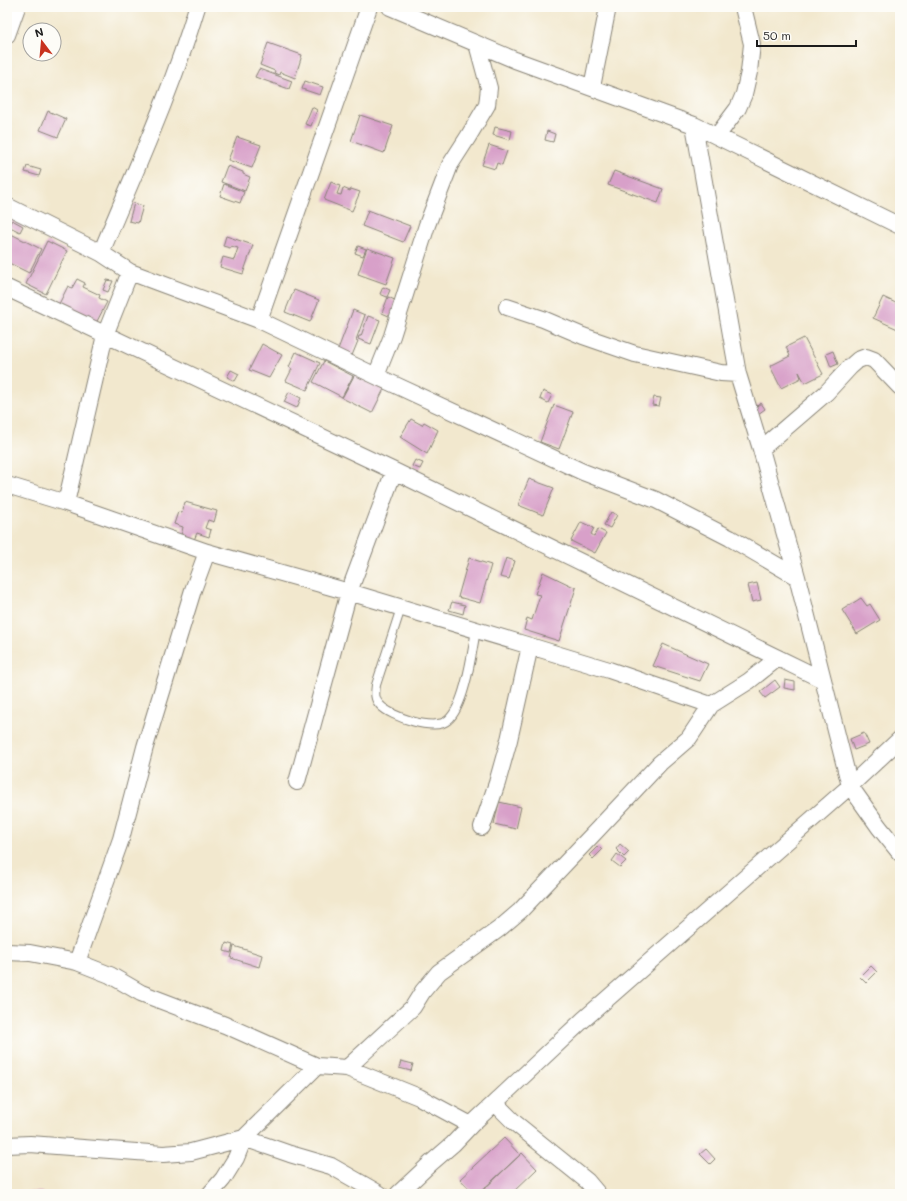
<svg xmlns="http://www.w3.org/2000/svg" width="907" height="1201" viewBox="0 0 907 1201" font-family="Mali,sans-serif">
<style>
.building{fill:#d8a0c9}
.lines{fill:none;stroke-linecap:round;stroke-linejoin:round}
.service-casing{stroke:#878275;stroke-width:10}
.minor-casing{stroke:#878275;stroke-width:18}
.service{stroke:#fff;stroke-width:8}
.minor{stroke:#fff;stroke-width:16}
</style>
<rect width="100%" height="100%" fill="#fdfcf7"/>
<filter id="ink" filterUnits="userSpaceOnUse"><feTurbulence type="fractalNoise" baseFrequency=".025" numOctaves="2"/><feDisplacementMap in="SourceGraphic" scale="8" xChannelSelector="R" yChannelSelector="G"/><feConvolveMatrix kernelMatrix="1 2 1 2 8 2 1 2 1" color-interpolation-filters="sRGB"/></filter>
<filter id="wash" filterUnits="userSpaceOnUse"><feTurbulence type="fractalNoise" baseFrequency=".012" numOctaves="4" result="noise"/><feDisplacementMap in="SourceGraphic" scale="16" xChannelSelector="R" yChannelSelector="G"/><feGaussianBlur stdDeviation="0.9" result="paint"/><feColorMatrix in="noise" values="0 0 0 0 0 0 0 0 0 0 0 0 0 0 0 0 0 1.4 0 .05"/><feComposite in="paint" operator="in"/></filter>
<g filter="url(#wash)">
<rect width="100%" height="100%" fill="#f2e8ce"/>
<g id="blocks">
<path class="building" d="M 268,43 L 302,55 L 295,78 L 280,72 L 279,75 L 274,73 L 275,71 L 260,65 Z
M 259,69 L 292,81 L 289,89 L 255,77 Z
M 305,81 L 323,87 L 320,95 L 302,89 Z
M 312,107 L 317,110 L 311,126 L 305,124 Z
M 48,111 L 66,119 L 58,137 L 40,130 Z
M 360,115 L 393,126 L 384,153 L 351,141 Z
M 495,127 L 512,131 L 510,140 L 493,135 Z
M 547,131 L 555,134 L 553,142 L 545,140 Z
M 237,137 L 261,145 L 252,168 L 228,160 Z
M 489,145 L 507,151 L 502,165 L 497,163 L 495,169 L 482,165 Z
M 27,166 L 41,170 L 39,176 L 25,172 Z
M 227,166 L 243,172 L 243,174 L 250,177 L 245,191 L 221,182 Z
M 614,171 L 663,189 L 658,203 L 608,185 Z
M 331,182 L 340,186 L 337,194 L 341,195 L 343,188 L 350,191 L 351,189 L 360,192 L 352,211 L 324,200 Z
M 224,184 L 244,192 L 240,203 L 220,196 Z
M 134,203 L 143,206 L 138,223 L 129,221 Z
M 368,210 L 410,226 L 403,242 L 362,226 Z
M 12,220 L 23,226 L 20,232 L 8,226 Z
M 7,232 L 41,249 L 29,273 L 7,262 Z
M 226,236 L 253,245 L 243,274 L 220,267 L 223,257 L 234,260 L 238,248 L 231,246 L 230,248 L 223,246 Z
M 47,241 L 67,251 L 46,294 L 26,284 Z
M 358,246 L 366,249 L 363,256 L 355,253 Z
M 367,248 L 395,258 L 386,284 L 358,274 Z
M 77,279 L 85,283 L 83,287 L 100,295 L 99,298 L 107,302 L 94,327 L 57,308 L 68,286 L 72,288 Z
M 107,280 L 113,281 L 108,292 L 103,290 Z
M 383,287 L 390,290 L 387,297 L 380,294 Z
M 294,290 L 319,300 L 310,322 L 285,312 Z
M 388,297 L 397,301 L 391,317 L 382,313 Z
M 883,297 L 900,305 L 900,330 L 873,318 Z
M 353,310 L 365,315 L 356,340 L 358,341 L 351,358 L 337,352 Z
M 368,316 L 380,320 L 371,344 L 358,339 L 359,336 L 361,336 Z
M 804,338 L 823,374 L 805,383 L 799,372 L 801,378 L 781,388 L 770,366 L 790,356 L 786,347 Z
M 262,344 L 282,355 L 269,378 L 249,370 Z
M 833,351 L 838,364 L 831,367 L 826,354 Z
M 296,352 L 320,363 L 307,390 L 286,381 L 292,369 L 289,367 Z
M 324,361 L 353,376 L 342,397 L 313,382 Z
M 231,370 L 239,374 L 235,381 L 227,377 Z
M 355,374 L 384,389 L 372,413 L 342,398 Z
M 543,391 L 552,395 L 548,403 L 540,399 Z
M 289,392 L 301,398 L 297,408 L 284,402 Z
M 654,397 L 661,398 L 659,406 L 652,405 Z
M 761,403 L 765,409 L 758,414 L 754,408 Z
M 554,405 L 573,412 L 559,449 L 540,442 Z
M 411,419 L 422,425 L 424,422 L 438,430 L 427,454 L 400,437 Z
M 415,460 L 423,463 L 420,469 L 412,466 Z
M 529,479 L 554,488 L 543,515 L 518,505 Z
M 185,502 L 217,511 L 214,522 L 208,520 L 205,528 L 211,530 L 209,537 L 197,533 L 194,540 L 181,536 L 183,527 L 174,524 L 178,512 L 182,513 Z
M 611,512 L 617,515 L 610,528 L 604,525 Z
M 581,522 L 594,528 L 591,534 L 594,536 L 598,529 L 606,533 L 595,553 L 571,541 Z
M 469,558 L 491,565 L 480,603 L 458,597 Z
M 506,558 L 515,561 L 509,579 L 500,577 Z
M 543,572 L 576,588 L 559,641 L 524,630 L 527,618 L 532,620 L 540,595 L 535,594 Z
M 757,583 L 761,600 L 752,602 L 748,585 Z
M 861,598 L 867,606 L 870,604 L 880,620 L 857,634 L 842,610 Z
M 452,602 L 465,605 L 463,614 L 449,610 Z
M 663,644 L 708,664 L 700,681 L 653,666 Z
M 775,680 L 780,687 L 765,698 L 760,692 Z
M 785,680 L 795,682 L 795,690 L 784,688 Z
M 864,733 L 869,744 L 854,750 L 850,739 Z
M 499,802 L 521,807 L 516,829 L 494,824 Z
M 620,844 L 629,852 L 624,857 L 616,849 Z
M 598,846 L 602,850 L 593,859 L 589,855 Z
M 617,854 L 626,861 L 620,867 L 612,861 Z
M 226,943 L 233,945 L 231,953 L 224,951 Z
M 234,946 L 262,955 L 259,967 L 231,958 Z
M 871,966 L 877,972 L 866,983 L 860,977 Z
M 401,1061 L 413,1064 L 411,1071 L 399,1068 Z
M 504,1138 L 520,1155 L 478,1194 L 474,1194 L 460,1179 Z
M 706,1149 L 715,1159 L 710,1164 L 700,1154 Z
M 522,1153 L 537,1169 L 511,1194 L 479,1194 Z
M 7,1192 L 42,1192 L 42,1194 L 7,1194 Z"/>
</g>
</g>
<g filter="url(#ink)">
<use href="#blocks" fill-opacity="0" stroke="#878275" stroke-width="1"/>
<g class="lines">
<g class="service-casing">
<path id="service" d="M 401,608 L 376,685 C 375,693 374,699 380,705 C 391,717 435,732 448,720 C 465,706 472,652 476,630"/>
</g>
<g class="minor-casing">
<path id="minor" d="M 390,7 L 515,60 L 694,125 L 900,226
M 7,35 L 17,7
M 592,87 L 608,7
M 694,125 L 738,374 L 761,449 L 797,577 L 850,786 L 879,827 L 900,853
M 717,136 L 738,108 L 744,94 L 749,72 L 752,44 L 743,7
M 7,206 L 101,253 L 130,272 L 259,320 L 376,376 L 583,472 L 656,500 L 730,538 L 797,577
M 101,253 C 134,173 172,91 197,7
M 7,288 L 394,471 L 823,680
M 507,307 L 543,319 L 583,336 L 635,354 L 721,373 L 738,374
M 259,320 L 369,7
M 376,376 L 392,336 L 427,225 L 450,165 L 468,137 L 487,105 L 489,88 L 477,44
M 761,449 L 826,393 L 850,367 L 858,360 L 866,357 L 874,360 L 900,387
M 7,485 L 66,503 L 207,552 L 349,592 L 530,646 L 609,670 L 711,705
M 66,503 L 105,335 L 130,272
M 297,782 L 349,592 L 394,471
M 482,827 L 497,783 L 509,740 L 530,646
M 7,952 L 30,953 L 77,962 L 110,975 L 141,993 L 225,1025 L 317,1066 L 347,1068 L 419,1097 L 471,1125
M 77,962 L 121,839 L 145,747 L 193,590 L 207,552
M 347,1068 L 413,1007 L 423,991 L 439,972 L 499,929 L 520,911 L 598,829 L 660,763 L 689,738 L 711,705 L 749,681 L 778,658
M 495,1103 L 515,1123 L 587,1181 L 598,1194
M 7,1145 L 30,1144 L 163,1154 L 191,1152 L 244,1138 L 290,1154 L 331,1166 L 380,1194
M 210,1194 L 223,1179 L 236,1158 L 244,1138 L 317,1066
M 398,1194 L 431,1163 L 453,1144 L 471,1125 L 583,1020 L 850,786 L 900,739"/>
</g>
<use href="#service" class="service"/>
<use href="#minor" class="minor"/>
</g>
</g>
<rect width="907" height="1201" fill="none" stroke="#fdfcf7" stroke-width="24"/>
<g transform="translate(42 42) rotate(344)"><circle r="19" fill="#fdfcf7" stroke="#a3a29f"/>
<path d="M0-3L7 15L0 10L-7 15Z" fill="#c8321e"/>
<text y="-6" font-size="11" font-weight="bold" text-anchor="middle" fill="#1c1c1c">N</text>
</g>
<path d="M757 40v6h99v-6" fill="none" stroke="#1c1c1c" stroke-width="2"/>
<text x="763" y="40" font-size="12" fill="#1c1c1c" stroke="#fdfcf7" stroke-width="3" paint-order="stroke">50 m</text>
</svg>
